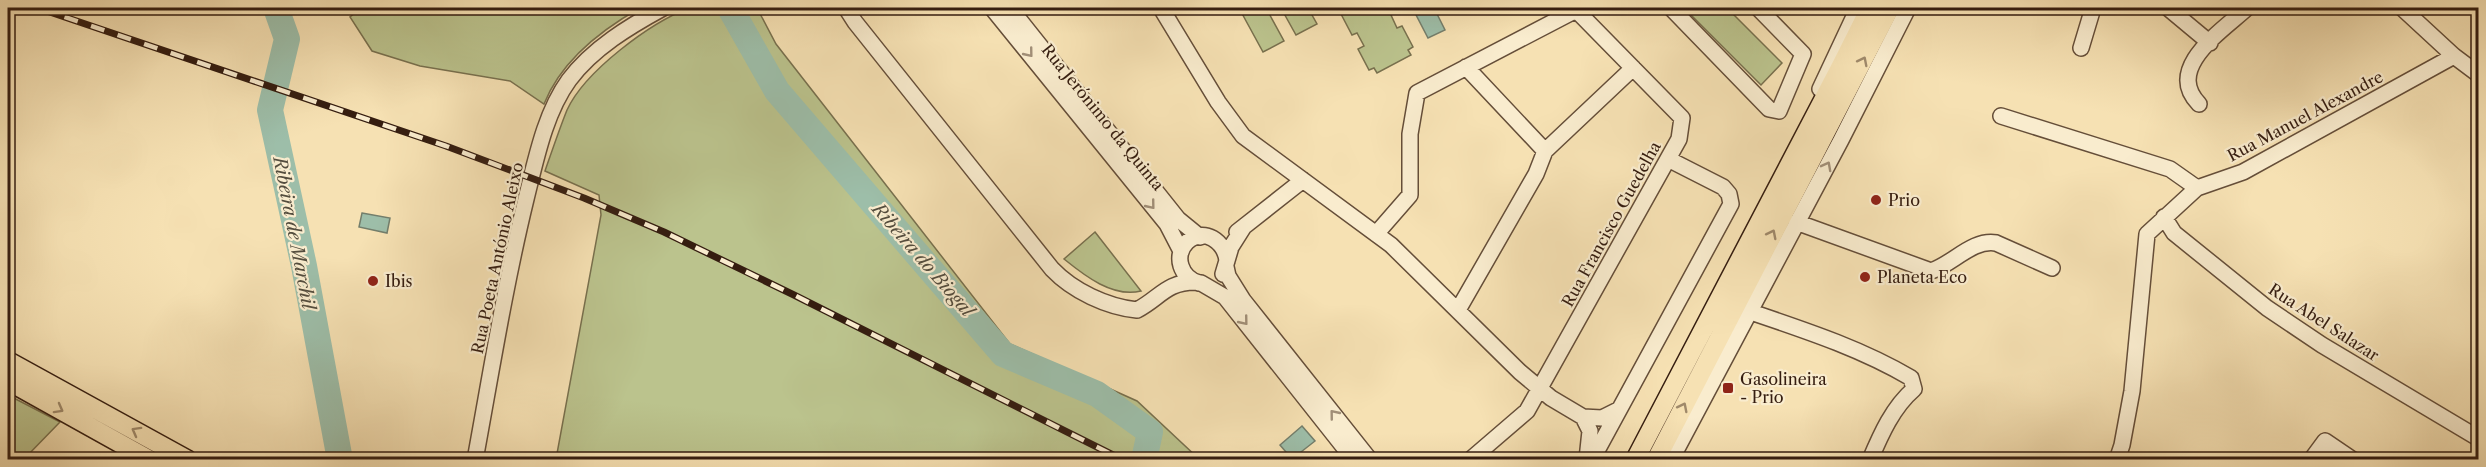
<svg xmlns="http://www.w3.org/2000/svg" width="2486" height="467" viewBox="0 0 2486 467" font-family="'Libre Caslon Text',serif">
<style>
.green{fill:#bbc38d;stroke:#78704e;stroke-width:1.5}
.water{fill:#9dbea9;stroke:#737e6c;stroke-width:1.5}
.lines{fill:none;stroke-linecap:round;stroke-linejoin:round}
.river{stroke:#9dbea9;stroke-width:26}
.minor-casing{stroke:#654e39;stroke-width:18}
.major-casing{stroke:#351d10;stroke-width:21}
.minor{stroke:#f9ecce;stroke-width:15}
.major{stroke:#f6e1b3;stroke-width:18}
.rail-casing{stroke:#351d10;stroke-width:7}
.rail{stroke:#f9ecce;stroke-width:4.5;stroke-dasharray:14;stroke-linecap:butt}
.oneway{stroke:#a18f78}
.oneway2{stroke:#9f896a}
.poi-dot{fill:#8f2418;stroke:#f9ecce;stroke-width:2}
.labels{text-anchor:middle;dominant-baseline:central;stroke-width:4.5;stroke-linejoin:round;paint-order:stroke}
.street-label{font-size:16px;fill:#351d10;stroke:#f9ecce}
.poi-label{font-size:16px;fill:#351d10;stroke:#f9ecce;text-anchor:start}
.water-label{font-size:18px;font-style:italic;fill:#544d3e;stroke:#f9ecce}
</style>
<rect width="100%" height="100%" fill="#f6e1b3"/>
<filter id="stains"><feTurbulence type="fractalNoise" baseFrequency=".00333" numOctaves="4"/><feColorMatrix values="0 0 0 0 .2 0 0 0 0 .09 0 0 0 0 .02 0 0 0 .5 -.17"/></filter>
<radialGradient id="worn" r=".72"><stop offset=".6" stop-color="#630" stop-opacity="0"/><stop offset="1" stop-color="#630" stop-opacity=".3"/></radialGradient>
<path class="green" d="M 361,8 L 640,8 C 601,30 561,61 544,104 L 510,81 L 420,66 L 372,51 L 350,17 Z
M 689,8 L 757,8 L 776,44 L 1010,344 L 1137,401 L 1199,459 L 556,459 L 601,215 L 599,195 L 545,171 C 552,151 559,130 567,110 C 585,71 650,23 689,8 Z
M 1239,8 L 1266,8 L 1284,41 L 1263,52 Z
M 1281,8 L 1308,8 L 1317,24 L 1296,35 Z
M 1344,8 L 1393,8 L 1395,13 L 1391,15 L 1397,28 L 1402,26 L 1413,47 L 1408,50 L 1411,55 L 1377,73 L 1374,68 L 1369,70 L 1358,49 L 1364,46 L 1357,33 L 1352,35 L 1341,14 L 1346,11 Z
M 1684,8 L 1727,8 L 1782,63 L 1761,85 Z
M 1095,232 L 1141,291 C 1113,298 1085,276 1064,259 Z
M 8,395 L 60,422 L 24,459 L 8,459 Z"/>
<path class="water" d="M 1415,8 L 1434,8 L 1445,30 L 1428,38 L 1413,9 Z
M 362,213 L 390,218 L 387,233 L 359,227 Z
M 1302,426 L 1315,441 L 1292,459 L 1280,445 Z"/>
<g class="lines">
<path class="river" d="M 276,8 L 287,39 L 270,110 L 304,266 L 340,460
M 730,8 L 777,91 L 1003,354 L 1097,394 L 1150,432 L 1144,460"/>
<g class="minor-casing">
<path id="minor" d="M 846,8 L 855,22 L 1052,269 C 1073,291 1107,307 1137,310 C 1160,298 1166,282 1195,282
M 992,8 L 1167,224 L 1181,251
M 1010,8 L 1178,219 L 1200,237
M 1161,8 L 1218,102 L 1243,136 L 1391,245 L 1520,372 L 1551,398 L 1583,417 L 1590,431 L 1587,459
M 1671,8 L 1769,109 L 1779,111 L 1803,54 L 1758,8
M 2168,8 L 2210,43
M 2402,8 L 2454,56 L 2478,74
M 2081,48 L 2093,8
M 1466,67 L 1545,151
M 1820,89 L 1858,8
M 2199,104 C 2164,68 2222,31 2247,8
M 2001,116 L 2170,169 L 2197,188 L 2243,172 L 2454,56
M 2164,217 L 2174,233 L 2267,308 L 2322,345 L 2478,438
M 1796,222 L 1931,271 C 1953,264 1972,239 1996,243 L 2052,268
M 1237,232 L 1303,180
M 1376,234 L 1410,195 L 1410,134 L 1417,93 L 1580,8
M 1226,267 L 1228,276 L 1243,300 L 1370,460
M 1223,274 L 1231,247 L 1243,228
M 1199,283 C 1181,278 1173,256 1187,242 C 1204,226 1225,242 1227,261
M 1201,283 L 1225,297 L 1354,460
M 1458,310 L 1536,174 L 1545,151 L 1633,68
M 1748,311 C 1804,330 1860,348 1911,378 L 1914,389 C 1893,407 1881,434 1870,460
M 1583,417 L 1602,418 L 1618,410
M 475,460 C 491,373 505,285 526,199 C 536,159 545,113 569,80 C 593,48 630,26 663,8
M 1470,460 L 1527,411 L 1679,139 L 1682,118 L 1576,10
M 1586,460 L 1599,447 L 1731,204 L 1729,194 L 1723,187 L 1668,159
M 1671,460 L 1841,140 L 1908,8
M 2117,460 L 2122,445 L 2132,391 L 2147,234 L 2197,188
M 2311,460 L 2325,441 L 2353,460"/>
</g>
<g class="major-casing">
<path id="major" d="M 8,361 L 188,460
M 8,381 L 150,460
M 1635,460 L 1842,64 L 1870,8
M 1656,460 L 1890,8"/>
</g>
<use href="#minor" class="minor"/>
<use href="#major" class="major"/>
<g class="rail-casing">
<path id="rail" d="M 38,8 L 446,146 L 584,198 L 664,232 L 794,295 L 1123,460"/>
</g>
<use href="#rail" class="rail"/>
</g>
<defs><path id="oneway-chevron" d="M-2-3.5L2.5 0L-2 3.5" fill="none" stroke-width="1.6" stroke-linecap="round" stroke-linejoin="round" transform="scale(1.5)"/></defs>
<g class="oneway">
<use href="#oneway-chevron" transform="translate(1029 53) rotate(51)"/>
<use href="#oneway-chevron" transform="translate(1827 166) rotate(-62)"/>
<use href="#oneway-chevron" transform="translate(1151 205) rotate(51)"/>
<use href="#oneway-chevron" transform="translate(1244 321) rotate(51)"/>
<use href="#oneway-chevron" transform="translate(1334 414) rotate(-129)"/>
</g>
<g class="oneway2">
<use href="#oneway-chevron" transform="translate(1863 61) rotate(-63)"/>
<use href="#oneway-chevron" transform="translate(1772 234) rotate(-63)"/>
<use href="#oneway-chevron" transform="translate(1683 407) rotate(-63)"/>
<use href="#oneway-chevron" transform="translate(59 409) rotate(29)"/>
<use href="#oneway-chevron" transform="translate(136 431) rotate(-151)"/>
</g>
<g class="poi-dot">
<circle cx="1876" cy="200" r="6"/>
<circle cx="1865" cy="277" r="6"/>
<circle cx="373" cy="281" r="6"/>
<rect x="1722" y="382" width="12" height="12" rx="3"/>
</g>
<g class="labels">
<g class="street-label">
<text transform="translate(2305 116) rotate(-28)">Rua Manuel Alexandre</text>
<text transform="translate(1103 117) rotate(51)">Rua Jerónimo da Quinta</text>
<text transform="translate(1611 224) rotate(-61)">Rua Francisco Guedelha</text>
<text transform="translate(497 258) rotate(-78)">Rua Poeta António Aleixo</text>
<text transform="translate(2324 322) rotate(33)">Rua Abel Salazar</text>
</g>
<g class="poi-label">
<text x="1888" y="200">Prio</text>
<text x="1877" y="277">Planeta Eco</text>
<text x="385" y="281">Ibis</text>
<text x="1740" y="379">Gasolineira<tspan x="1740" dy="18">- Prio</tspan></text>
</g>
<g class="water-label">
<text transform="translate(294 233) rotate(79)">Ribeira de Marchil</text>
<text transform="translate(923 260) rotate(49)">Ribeira do Biogal</text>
</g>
</g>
<rect width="2486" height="467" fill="none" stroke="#f6e1b3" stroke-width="30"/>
<rect x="9" y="9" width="2468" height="449" fill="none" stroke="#351d10" stroke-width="3"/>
<rect x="15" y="15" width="2456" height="437" fill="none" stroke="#351d10" stroke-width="1.5"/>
<rect width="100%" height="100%" filter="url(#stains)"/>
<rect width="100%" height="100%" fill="url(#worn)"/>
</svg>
